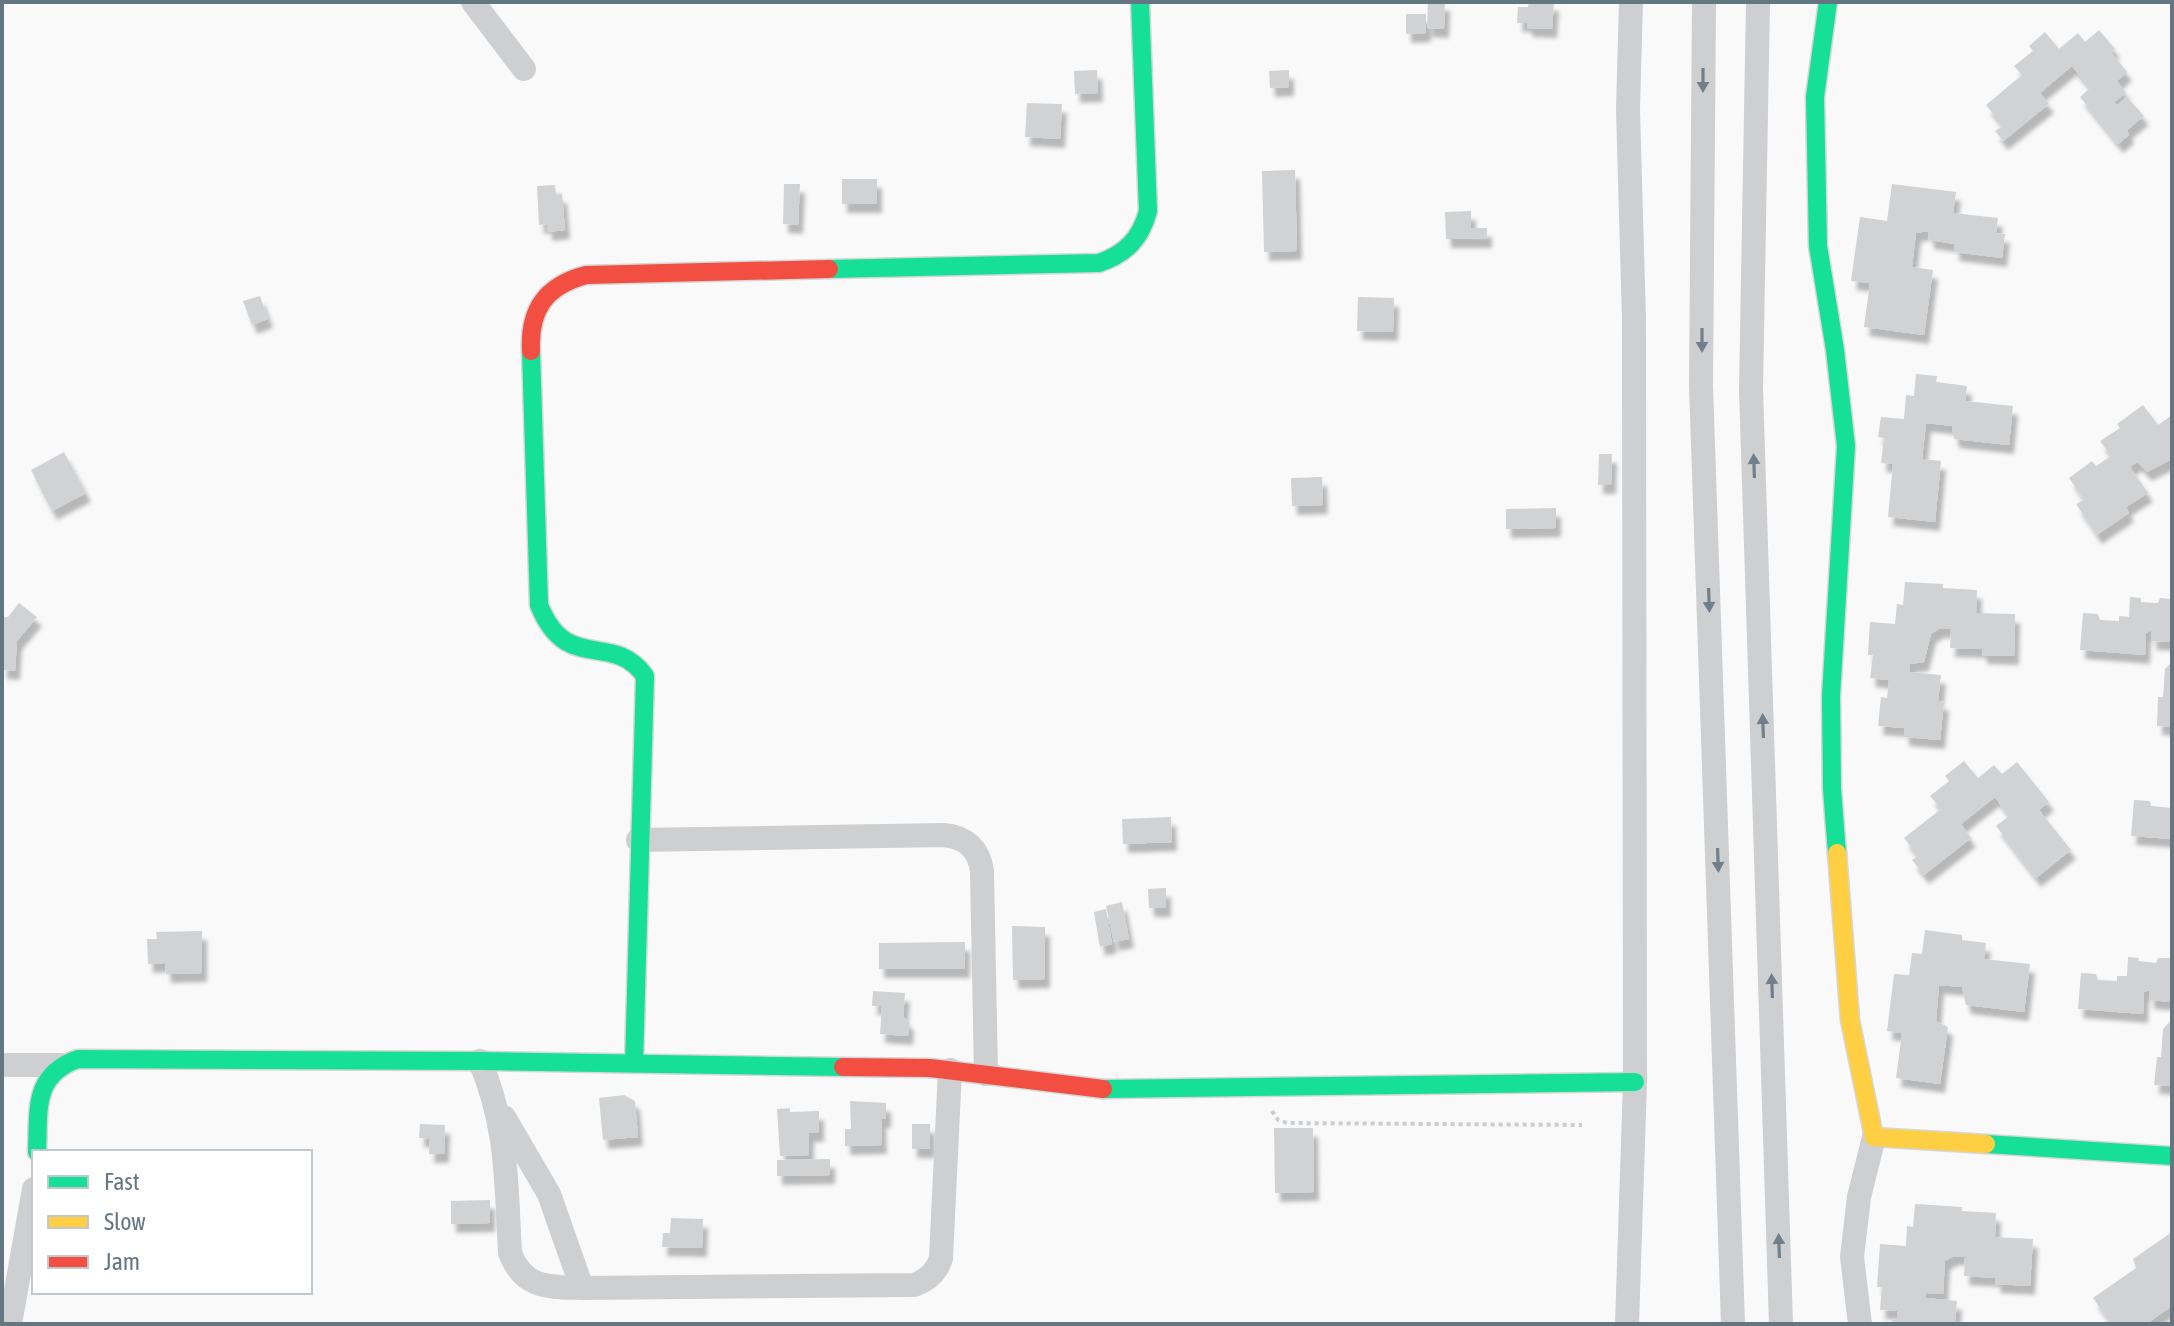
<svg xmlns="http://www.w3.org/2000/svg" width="2174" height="1326" viewBox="0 0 2174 1326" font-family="'Asap Condensed',sans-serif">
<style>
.building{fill:#d0d2d3;filter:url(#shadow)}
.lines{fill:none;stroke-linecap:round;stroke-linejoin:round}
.fast-casing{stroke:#d5d6d7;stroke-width:21}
.slow-casing{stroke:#d5d6d7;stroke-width:21}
.jam-casing{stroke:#d5d6d7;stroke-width:21}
.path{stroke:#cbcccd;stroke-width:4;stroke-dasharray:4 4;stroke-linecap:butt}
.street{stroke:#cecfd0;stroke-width:24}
.fast{stroke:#16e098;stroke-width:18}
.slow{stroke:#ffcf43;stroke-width:18}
.jam{stroke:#f24e42;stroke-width:18}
.oneway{fill:#707f8b}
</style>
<defs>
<filter id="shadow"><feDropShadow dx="5" dy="9" stdDeviation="2" flood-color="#0004"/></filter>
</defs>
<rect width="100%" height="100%" fill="#f9f9f9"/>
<path class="building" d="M 1428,2 L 1445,2 L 1444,29 L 1427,28 Z
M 1529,2 L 1554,2 L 1552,29 L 1527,28 L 1527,23 L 1517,23 L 1518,7 L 1528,7 Z
M 1406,14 L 1426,14 L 1426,33 L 1406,34 Z
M 2099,30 L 2115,49 L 2111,52 L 2127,72 L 2117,81 L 2126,93 L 2114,102 L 2117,105 L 2127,97 L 2144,116 L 2127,130 L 2129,135 L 2118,144 L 2080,97 L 2090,88 L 2072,66 L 2040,93 L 2049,104 L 2003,141 L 1995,131 L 2003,126 L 1986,105 L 2022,75 L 2014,66 L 2033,51 L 2029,46 L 2045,32 L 2059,49 L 2078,33 L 2085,42 Z
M 1097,70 L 1098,93 L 1075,94 L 1074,71 Z
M 1289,70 L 1289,87 L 1270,88 L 1269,71 Z
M 1027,103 L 1062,104 L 1060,139 L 1025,137 Z
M 1295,170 L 1297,251 L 1264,252 L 1262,171 Z
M 842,179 L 877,179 L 877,204 L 842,204 Z
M 784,184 L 800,184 L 798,225 L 783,224 Z
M 1892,184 L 1956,192 L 1953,213 L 1998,218 L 1996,233 L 2005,234 L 2002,258 L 1954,252 L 1955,244 L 1929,240 L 1928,231 L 1916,233 L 1912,267 L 1933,270 L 1924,335 L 1864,327 L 1870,283 L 1851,281 L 1860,217 L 1887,221 Z
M 555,185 L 556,195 L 562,194 L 565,230 L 547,232 L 547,224 L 539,225 L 537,186 Z
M 1471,211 L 1471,228 L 1487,228 L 1487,239 L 1446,239 L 1445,212 Z
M 260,296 L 268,319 L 252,325 L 243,301 Z
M 1358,297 L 1394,298 L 1393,332 L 1357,331 Z
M 1916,374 L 1937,376 L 1936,382 L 1967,386 L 1965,401 L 2013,406 L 2009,445 L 1954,439 L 1952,426 L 1926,423 L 1922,459 L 1941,461 L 1935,522 L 1888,517 L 1893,464 L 1881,463 L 1884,438 L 1878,437 L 1881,417 L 1904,419 L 1906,395 L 1914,396 Z
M 2143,405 L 2158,425 L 2172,415 L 2172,459 L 2147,472 L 2137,462 L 2130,467 L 2148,493 L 2126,507 L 2129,513 L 2097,535 L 2076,504 L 2084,500 L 2069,478 L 2092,461 L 2096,466 L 2111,456 L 2100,441 L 2120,428 L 2117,424 Z
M 64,452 L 86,493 L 52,511 L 31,470 Z
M 1599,454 L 1612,454 L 1611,485 L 1598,485 Z
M 1322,477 L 1323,505 L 1292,506 L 1291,478 Z
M 1556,508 L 1556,528 L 1506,529 L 1506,509 Z
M 1905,582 L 1943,584 L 1943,588 L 1977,590 L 1976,613 L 2015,614 L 2014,656 L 1982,655 L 1982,649 L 1950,648 L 1951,629 L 1939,629 L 1931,634 L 1924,662 L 1910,664 L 1909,672 L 1941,675 L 1938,701 L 1944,702 L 1940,740 L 1904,737 L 1904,728 L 1878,726 L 1881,697 L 1887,698 L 1889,680 L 1870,678 L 1873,655 L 1868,655 L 1870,622 L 1895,624 L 1897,604 L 1903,605 Z
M 2130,597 L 2141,598 L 2141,602 L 2158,603 L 2160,598 L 2172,599 L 2172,642 L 2151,641 L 2152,630 L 2146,633 L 2145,655 L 2080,650 L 2083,613 L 2098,614 L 2100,620 L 2119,621 L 2119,616 L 2129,617 Z
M 19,603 L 37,617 L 17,641 L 15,671 L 2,670 L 2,617 L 8,617 Z
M 2172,662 L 2172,727 L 2157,726 L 2158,697 L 2163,697 L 2165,669 Z
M 1964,761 L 1978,778 L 1994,765 L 2002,774 L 2017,762 L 2049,802 L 2039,810 L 2071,850 L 2036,878 L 1996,826 L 2009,816 L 1995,797 L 1961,824 L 1971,838 L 1924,875 L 1912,860 L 1918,856 L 1904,838 L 1941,809 L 1930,796 L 1949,781 L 1945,776 Z
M 2134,800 L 2150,801 L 2151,806 L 2172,808 L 2172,839 L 2131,836 Z
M 1171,817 L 1172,842 L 1123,844 L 1122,819 Z
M 1166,888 L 1166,908 L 1149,908 L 1148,889 Z
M 1122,902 L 1129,939 L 1114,942 L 1106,906 Z
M 1106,909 L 1112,944 L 1100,947 L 1094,912 Z
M 1012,926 L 1045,927 L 1045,979 L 1013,980 Z
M 1925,930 L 1962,935 L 1962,940 L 1986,943 L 1984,959 L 2030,964 L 2024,1012 L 1966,1005 L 1962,987 L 1939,985 L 1936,1021 L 1948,1027 L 1940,1084 L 1896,1078 L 1902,1033 L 1887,1031 L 1894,974 L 1909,975 L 1912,953 L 1922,954 Z
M 202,931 L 202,973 L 166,974 L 165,963 L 148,964 L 147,939 L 157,939 L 156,932 Z
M 965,942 L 965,969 L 879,969 L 879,943 Z
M 2128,957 L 2139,958 L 2138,961 L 2156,963 L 2158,958 L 2172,958 L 2172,1002 L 2149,1000 L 2149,990 L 2144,992 L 2143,1014 L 2078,1009 L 2081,973 L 2096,974 L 2098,980 L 2117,981 L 2117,976 L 2127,976 Z
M 873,991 L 905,993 L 903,1017 L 909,1022 L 908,1036 L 880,1034 L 882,1006 L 872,1006 Z
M 2172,1019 L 2172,1086 L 2154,1085 L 2157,1057 L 2161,1057 L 2163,1029 Z
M 624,1095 L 635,1101 L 638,1137 L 603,1140 L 599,1098 Z
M 850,1101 L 886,1103 L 886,1119 L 881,1119 L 882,1145 L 845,1146 L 845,1129 L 851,1129 Z
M 790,1108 L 790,1112 L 819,1111 L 819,1133 L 809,1133 L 809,1155 L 780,1156 L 777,1109 Z
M 420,1124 L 445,1125 L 444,1154 L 429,1154 L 430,1139 L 419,1138 Z
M 912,1124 L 930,1124 L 930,1149 L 912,1149 Z
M 1274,1128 L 1313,1128 L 1314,1192 L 1275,1193 Z
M 830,1159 L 830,1175 L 777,1176 L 777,1160 Z
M 490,1200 L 490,1223 L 451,1224 L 451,1201 Z
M 1915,1204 L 1962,1207 L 1962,1211 L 1996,1213 L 1995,1237 L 2033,1239 L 2030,1286 L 1995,1284 L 1996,1278 L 1964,1276 L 1965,1257 L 1954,1256 L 1945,1261 L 1943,1294 L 1926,1293 L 1925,1298 L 1957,1301 L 1955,1324 L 1891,1324 L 1892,1320 L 1897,1320 L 1898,1311 L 1880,1310 L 1882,1287 L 1877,1287 L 1880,1244 L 1906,1246 L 1907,1226 L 1913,1227 Z
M 671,1218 L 703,1219 L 702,1248 L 662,1247 L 663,1233 L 670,1233 Z
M 2172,1232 L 2172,1306 L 2146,1324 L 2111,1324 L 2093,1298 L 2136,1268 L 2133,1259 Z"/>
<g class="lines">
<g class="fast-casing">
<path id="fast" d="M 1828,2 L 1815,97 L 1818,246 L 1835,350 L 1846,446 L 1831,696 L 1832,789 L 1837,853
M 829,269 L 1099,263 C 1126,254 1141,238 1148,211 L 1140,2
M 531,351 L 539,605 C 567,675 612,630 645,676 L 634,1064
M 1103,1089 L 1635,1082
M 1986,1144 L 2172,1156
M 37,1152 C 39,1111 32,1075 78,1059 L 480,1061 L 843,1067"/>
</g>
<g class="slow-casing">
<path id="slow" d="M 1837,853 L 1850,1020 L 1874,1137 L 1986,1144"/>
</g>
<g class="jam-casing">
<path id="jam" d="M 531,351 C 529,310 545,286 586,275 L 829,269
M 843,1067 L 930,1068 L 1103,1089"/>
</g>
<path class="path" d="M 1272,1111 L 1278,1120 L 1287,1123 L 1582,1125"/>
<path class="street" d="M 473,2 L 524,69
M 1704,2 L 1701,386 L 1733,1324
M 1758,2 L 1751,389 L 1781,1324
M 638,840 L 944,835 C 966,837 979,849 982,871 L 986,1074
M 480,1061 C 508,1128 506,1182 510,1253 C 524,1289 548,1287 582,1288 L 914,1285 C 928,1280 937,1272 941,1258 L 950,1070
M 2,1065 L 61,1065
M 504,1117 L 549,1194 L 582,1288
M 10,1324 L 34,1189
M 1627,1324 L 1635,1082 L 1634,320 L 1628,110 L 1631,2
M 1860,1324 L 1852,1257 L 1859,1197 L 1874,1137"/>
<use href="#fast" class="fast"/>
<use href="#slow" class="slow"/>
<use href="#jam" class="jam"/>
</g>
<defs><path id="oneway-solid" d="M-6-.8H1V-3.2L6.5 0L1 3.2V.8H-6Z" transform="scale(2)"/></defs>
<g class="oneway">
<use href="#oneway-solid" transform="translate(1703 80) rotate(90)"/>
<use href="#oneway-solid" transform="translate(1702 340) rotate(90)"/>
<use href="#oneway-solid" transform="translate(1754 466) rotate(-92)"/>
<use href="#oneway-solid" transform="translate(1709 600) rotate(88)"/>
<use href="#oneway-solid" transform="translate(1763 726) rotate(-92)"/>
<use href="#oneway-solid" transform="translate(1718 860) rotate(88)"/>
<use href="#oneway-solid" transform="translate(1772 986) rotate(-92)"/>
<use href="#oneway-solid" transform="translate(1779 1246) rotate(-92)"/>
</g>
<rect width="2174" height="1326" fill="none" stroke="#657683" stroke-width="8"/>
<rect x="32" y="1150" width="280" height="144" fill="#ffffff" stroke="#c1c8cd" stroke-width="2"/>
<rect x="48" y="1176" width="40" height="12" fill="#16e098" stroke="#c1c8cd" stroke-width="2"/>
<text x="104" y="1190" font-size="24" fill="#657683">Fast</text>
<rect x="48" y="1216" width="40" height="12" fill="#ffcf43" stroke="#c1c8cd" stroke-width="2"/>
<text x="104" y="1230" font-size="24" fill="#657683">Slow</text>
<rect x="48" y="1256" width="40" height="12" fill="#f24e42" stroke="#c1c8cd" stroke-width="2"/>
<text x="104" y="1270" font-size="24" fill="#657683">Jam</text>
</svg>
